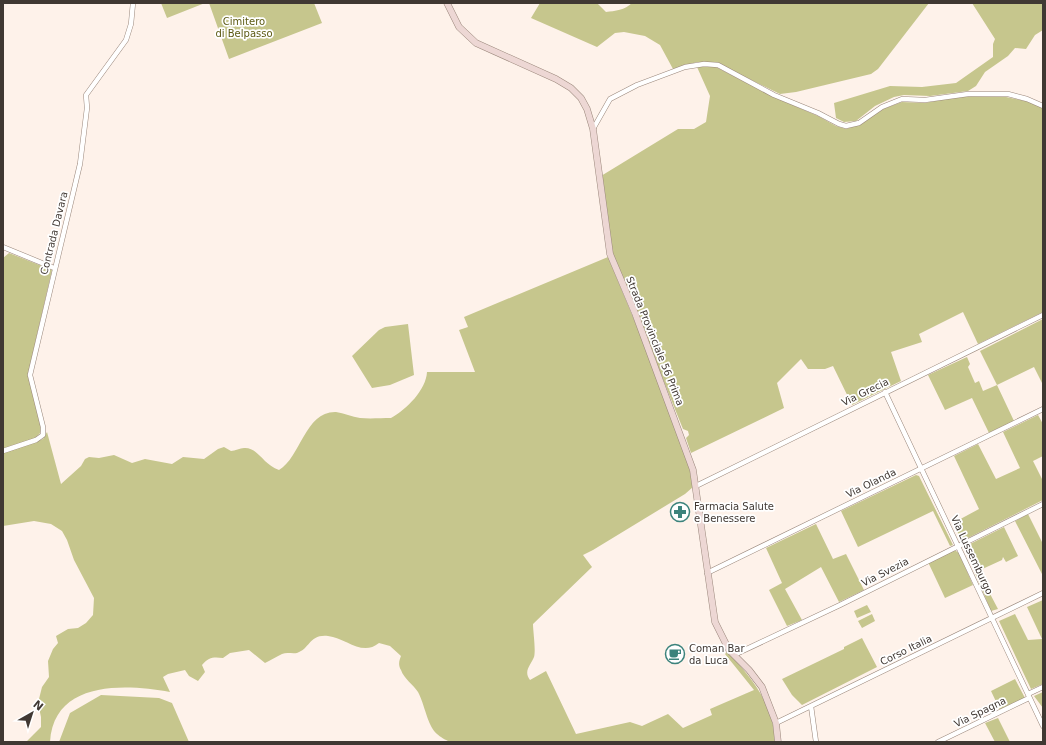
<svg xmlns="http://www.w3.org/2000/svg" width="1046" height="745" viewBox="0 0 1046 745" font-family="'DejaVu Sans',sans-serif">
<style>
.green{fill:#c6c68d}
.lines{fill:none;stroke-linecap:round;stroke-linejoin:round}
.street-casing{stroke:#9a877b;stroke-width:5.5}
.secondary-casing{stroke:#9a877b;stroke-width:7}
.street{stroke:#fff;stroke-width:4.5}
.secondary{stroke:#edd7d4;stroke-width:6}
.labels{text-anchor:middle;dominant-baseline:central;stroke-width:3.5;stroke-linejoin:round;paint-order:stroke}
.park-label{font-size:10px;fill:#5c5a13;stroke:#fff}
.street-label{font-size:10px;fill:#403833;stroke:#fff}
.poi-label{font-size:10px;fill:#403833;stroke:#fff;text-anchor:start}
</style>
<rect width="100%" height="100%" fill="#fef2ea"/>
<path class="green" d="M 161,3 L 205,3 L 167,18 Z
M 209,3 L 314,3 L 322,23 L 229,59 Z
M 540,3 L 597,3 L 606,12 C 615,11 625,10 632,3 L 929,3 L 878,69 L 871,74 L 796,92 L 780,94 L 716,63 L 697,62 L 673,69 L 660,45 L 645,36 L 624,32 L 615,33 L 597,47 L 531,18 Z
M 972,3 L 1043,3 L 1043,30 L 1035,35 L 1026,49 L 1015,48 L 1008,56 L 985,72 L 976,86 L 968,91 L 930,96 L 904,95 L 894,97 L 875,106 L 856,121 L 844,122 L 836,118 L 834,103 L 890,86 L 922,87 L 956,83 L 993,57 L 993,44 L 995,39 Z
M 706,66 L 716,67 L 774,97 L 818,116 L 836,126 L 846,129 L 861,124 L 883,109 L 902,102 L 925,103 L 945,99 L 971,96 L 1006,97 L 1026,101 L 1043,108 L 1043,312 L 978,344 L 963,312 L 919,334 L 922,342 L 891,352 L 901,381 L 852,405 L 833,366 L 825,369 L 808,369 L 801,359 L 777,383 L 784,408 L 691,453 L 686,438 L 689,435 L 688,431 L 683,429 L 612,253 L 601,176 L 678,129 L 694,129 L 706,122 L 710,96 L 697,67 Z
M 9,253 L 52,270 L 28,374 L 42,428 C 40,442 14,445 3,449 L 3,258 Z
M 608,257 L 640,334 L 689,466 L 693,487 L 685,494 L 593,550 L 583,555 L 592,567 L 533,624 C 533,631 536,650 534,657 C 531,665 523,671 530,680 L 546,671 L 576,734 L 630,722 L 642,726 L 668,714 L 683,728 L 712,715 L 710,709 L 754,690 L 725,654 L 727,652 C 752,677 774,705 775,742 L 450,742 C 446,740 440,737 437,734 C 427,725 425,705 418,692 C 413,684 404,679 401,670 C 398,665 399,661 401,656 L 390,646 L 379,643 C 362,657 346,638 328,636 C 309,634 310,649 297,653 C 292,654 287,652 282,654 C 276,657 271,660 265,663 L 249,650 L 230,653 L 223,658 C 213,657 209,657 202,665 L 205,672 L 198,681 L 189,676 L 185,670 L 168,674 L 163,677 L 170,692 C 125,684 54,680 50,742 L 26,742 L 41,727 L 41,717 L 38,703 L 42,687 L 49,677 L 48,661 L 53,649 L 58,643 L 56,636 L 68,629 L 78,628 L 86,623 L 93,615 L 94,598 L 74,560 L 67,540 L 62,531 L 51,524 L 34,521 L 3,526 L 3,452 L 43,439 L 47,432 L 61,484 L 81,466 L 85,459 L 89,457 L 99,458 L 114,455 L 132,463 L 145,459 L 172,464 L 183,457 L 204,459 L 218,449 L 224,447 L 231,451 C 235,451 240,448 244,448 C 258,447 263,465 279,470 C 301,457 305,411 336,412 C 344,413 352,417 360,418 C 370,419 381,418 391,418 C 407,409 426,390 427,372 L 475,372 L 459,330 L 468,327 L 464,317 Z
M 1043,319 L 1043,385 L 1034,367 L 997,385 L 1014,421 L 989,433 L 972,398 L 945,410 L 928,375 L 967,357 L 970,364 L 968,367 L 975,383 L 979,381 L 983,391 L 997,385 L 980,351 Z
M 408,324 L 414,375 L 390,385 L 372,388 L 352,356 L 379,330 L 385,327 Z
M 1038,415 L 1043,424 L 1043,456 L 1033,461 L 1043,481 L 1043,500 L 962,541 L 953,523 L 979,509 L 954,456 L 978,444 L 996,479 L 1020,468 L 1003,432 Z
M 916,475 L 919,476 L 953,545 L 950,546 L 933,511 L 858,547 L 841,511 Z
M 1028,514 L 1043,544 L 1043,576 L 1015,521 Z
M 816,524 L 833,559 L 846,554 L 864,590 L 839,602 L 821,567 L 785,589 L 802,620 L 787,626 L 769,590 L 782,583 L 766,548 Z
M 1004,527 L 1018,556 L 1006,562 L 1003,557 L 1002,560 L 978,571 L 998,609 L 991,611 L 964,547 Z
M 953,549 L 959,553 L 973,585 L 945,598 L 928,562 Z
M 1043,600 L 1043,684 L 1031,689 L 999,621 L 1015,614 L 1028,640 L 1042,639 L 1027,607 Z
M 867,605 L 871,612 L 857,618 L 854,611 Z
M 872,614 L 875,621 L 862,628 L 858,621 Z
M 862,638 L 877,667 L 802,705 L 792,695 L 782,679 L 844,649 L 844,647 Z
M 1015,679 L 1025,698 L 1000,710 L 991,691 Z
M 1043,692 L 1043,708 L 1034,696 Z
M 101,695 L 159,698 L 172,703 L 189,742 L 59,742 L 70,713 Z
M 998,718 L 1010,742 L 995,742 L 985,723 Z"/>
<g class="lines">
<g class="street-casing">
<path id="street" d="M 593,129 L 610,99 L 637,85 L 685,67 L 704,64 L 718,65 L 774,95 L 818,113 L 839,124 L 846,126 L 859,123 L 882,107 L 902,99 L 925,100 L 968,94 L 1008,94 L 1027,99 L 1043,106
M 3,247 L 54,268
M 885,392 L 1043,726
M 3,451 L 36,440 L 43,435 L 43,427 L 30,375 L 80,164 L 87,108 L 86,95 L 126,40 L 131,24 L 133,3
M 696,486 L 1043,315
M 707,573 L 1043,409
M 734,655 L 840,605 L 1043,504
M 1028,694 L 1043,687
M 811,706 L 816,742
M 776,723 L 1043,593
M 938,742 L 1029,698"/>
</g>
<g class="secondary-casing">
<path id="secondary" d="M 447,3 L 459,27 L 476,43 L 556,79 L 571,88 L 581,98 L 587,109 L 593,129 L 610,254 L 635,313 L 693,470 L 715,622 L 729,650 L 749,670 L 762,687 L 776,723 L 778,742"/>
</g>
<use href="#street" class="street"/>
<use href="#secondary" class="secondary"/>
</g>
<defs>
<g id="pharmacy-ring" transform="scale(1)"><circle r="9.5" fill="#fff" stroke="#3c837c" stroke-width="1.5"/><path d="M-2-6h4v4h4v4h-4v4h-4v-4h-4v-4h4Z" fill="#3c837c"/></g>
<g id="cafe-ring" transform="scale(1)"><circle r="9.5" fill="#fff" stroke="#3c837c" stroke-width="1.5"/><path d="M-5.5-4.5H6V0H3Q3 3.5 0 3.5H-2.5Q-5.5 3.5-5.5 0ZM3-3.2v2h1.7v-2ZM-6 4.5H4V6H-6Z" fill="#3c837c"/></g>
</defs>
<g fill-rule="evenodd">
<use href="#pharmacy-ring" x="680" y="512"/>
<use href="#cafe-ring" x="675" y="654"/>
</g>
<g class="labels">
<g class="park-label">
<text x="244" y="21">Cimitero<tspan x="244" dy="12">di Belpasso</tspan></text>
</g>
<g class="street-label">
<text transform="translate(54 233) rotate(-76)">Contrada Davara</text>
<text transform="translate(655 341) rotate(68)">Strada Provinciale 56 Prima</text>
<text transform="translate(865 392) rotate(-26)">Via Grecia</text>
<text transform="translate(871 483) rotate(-26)">Via Olanda</text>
<text transform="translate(972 555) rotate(65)">Via Lussemburgo</text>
<text transform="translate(885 572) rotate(-27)">Via Svezia</text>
<text transform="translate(906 650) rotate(-26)">Corso Italia</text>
<text transform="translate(980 712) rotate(-26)">Via Spagna</text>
</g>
<g class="poi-label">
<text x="694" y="506">Farmacia Salute<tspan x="694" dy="12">e Benessere</tspan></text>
<text x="689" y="648">Coman Bar<tspan x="689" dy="12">da Luca</tspan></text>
</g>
</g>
<rect width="1046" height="745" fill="none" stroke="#403833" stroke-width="8"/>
<g transform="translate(32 713) rotate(39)" stroke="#ffffff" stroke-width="3" paint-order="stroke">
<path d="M0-3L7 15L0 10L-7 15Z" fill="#403833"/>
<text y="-6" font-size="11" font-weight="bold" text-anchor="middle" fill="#403833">N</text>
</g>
</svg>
